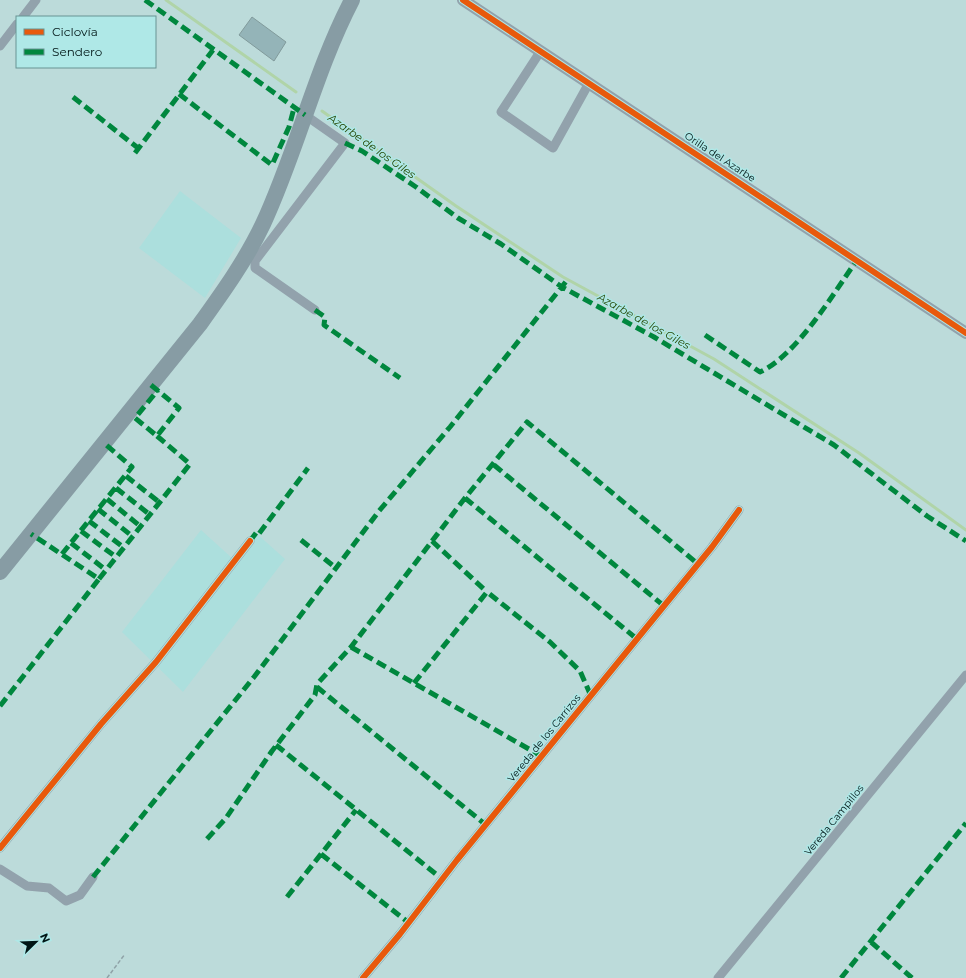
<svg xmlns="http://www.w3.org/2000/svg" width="966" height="978" viewBox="0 0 966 978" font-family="Montserrat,sans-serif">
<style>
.built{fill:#acdfdd}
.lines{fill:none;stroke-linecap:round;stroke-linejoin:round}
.stream{stroke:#b0d4a8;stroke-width:3}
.building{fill:#94b4b8;stroke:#819a9b}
.path{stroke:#8fa2a7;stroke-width:1.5;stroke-dasharray:4 2;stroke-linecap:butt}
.minor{stroke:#92a2ac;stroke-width:9}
.tertiary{stroke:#92a2ac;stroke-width:12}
.trunk{stroke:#879ca4;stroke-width:16}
.quiet{stroke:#00873e;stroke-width:5;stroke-dasharray:10 5;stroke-linecap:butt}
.cycleway-casing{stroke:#afe8e7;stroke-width:8}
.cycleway{stroke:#e8590c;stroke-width:6}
.labels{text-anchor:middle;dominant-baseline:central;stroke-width:3;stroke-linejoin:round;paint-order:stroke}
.street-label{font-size:10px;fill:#011616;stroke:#afe8e7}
.water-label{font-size:11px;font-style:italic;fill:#254703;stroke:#afe8e7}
</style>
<rect width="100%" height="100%" fill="#bcdbda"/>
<path class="built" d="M 180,191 L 241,238 L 205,298 L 139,248 Z
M 201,530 L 232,558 L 256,533 L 285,559 L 183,692 L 122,632 Z"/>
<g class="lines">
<path class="stream" d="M 166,0 L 296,92
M 322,111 L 456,206 L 563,277 L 714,359 L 859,453 L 966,530"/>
</g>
<path class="building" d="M 252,17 L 286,42 L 274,61 L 239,35 Z"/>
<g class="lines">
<path class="path" d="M 107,978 L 125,954"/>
<path class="minor" d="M 23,17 L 36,0
M 0,46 L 17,24
M 540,52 L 501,112 L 553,148 L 589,83
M 305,115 L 345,143 L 255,261 L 255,268 L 315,310
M 0,848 L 101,724 L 156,662 L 250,541
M 0,869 L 27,886 L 49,888 L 66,901 L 80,895 L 93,877
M 363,978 L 400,934 L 457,860 L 712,547 L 739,510
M 718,978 L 966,675"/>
<path class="tertiary" d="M 463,0 L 966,333"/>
<path class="trunk" d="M 0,572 L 200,324 C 223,292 246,260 263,224 C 297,151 315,71 352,0"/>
<path class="quiet" d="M 145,0 L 305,115
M 179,94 L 272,165 L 289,127 L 294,108
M 73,97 L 138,148
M 345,143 L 362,151 L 416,187 L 458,218 L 501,244 L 562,287 L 654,337 L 834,445 L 927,516 L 966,541
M 135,153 L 213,50
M 315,310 L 325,317 L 324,325 L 400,378
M 705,335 L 760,372 C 797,355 833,294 857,260
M 151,385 L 179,408 L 157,436 L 135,418 L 158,390
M 494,465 L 664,606
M 126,476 L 159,502
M 116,488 L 149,514
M 465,498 L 637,639
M 107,499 L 140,526
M 98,509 L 132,536
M 89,521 L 123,547
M 81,531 L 116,557
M 301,540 L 336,568
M 250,541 L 256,533 L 258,535 L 308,468
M 432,541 L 487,592
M 71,543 L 106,570
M 62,554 L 132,467 L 104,443
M 99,579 L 190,464 L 157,436
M 351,647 L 541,756
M 414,683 L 487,592 L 550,642 L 580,671 L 591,696
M 317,687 L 486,825
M 0,706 L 99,579 L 31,534
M 276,745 L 442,879
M 207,839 L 226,818 L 272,751 L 315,695 L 317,684 L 351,647 L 465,498 L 527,422 L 698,564
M 321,854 L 409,923
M 93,877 L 254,677 L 379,511 L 450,427 L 568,279
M 287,897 L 356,810
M 871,942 L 912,978
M 841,978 L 966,823"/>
<g class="cycleway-casing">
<path id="cycleway" d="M 463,0 L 966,333
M 0,848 L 101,724 L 156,662 L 250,541
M 363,978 L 400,934 L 457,860 L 712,547 L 739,510"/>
</g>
<use href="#cycleway" class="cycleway"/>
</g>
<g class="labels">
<g class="street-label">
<text transform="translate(720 157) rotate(33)">Orilla del Azarbe</text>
<text transform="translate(544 738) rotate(-51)">Vereda de los Carrizos</text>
<text transform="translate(834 820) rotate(-51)">Vereda Campillos</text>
</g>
<g class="water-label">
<text transform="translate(372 146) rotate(35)">Azarbe de los Giles</text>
<text transform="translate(644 321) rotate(29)">Azarbe de los Giles</text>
</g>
</g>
<rect x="16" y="16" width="140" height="52" fill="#afe8e7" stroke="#699493"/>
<rect x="24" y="29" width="20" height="6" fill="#e8590c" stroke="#699493"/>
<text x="52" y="36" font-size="12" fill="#011616">Ciclovía</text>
<rect x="24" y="49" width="20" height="6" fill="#00873e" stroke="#699493"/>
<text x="52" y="56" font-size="12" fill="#011616">Sendero</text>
<g transform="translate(36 942) rotate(67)" stroke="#afe8e7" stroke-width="3" paint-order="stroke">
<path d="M0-3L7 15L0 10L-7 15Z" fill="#011616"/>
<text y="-6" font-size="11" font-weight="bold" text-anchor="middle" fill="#011616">N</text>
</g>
</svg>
